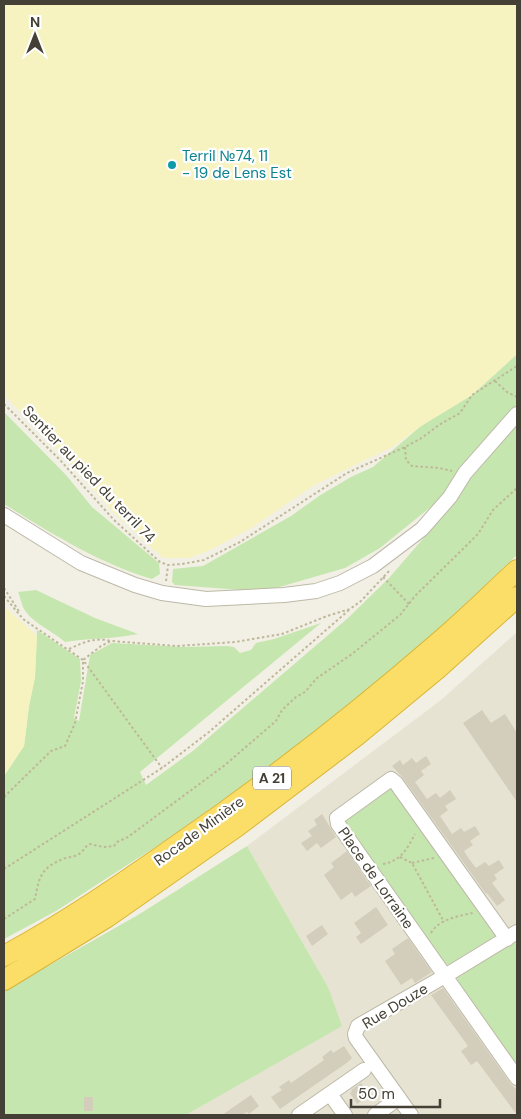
<svg xmlns="http://www.w3.org/2000/svg" width="521" height="1119" viewBox="0 0 521 1119" font-family="'DM Sans',sans-serif">
<style>
.residential{fill:#e6e3d3}
.green{fill:#c5e6ae}
.sand{fill:#f6f3c1}
.building{fill:#d3cdbb}
.lines{fill:none;stroke-linecap:round;stroke-linejoin:round}
.minor-casing{stroke:#bdb9a8;stroke-width:16}
.highway-casing{stroke:#d9b538;stroke-width:22}
.path{stroke:#bfb799;stroke-width:2;stroke-dasharray:2.5 2.5;stroke-linecap:butt}
.minor{stroke:#fff;stroke-width:14}
.highway{stroke:#fade68;stroke-width:20}
.culture-dot{fill:#0f9aa8;stroke:#fff;stroke-width:2}
.labels{text-anchor:middle;dominant-baseline:central;stroke-width:4.5;stroke-linejoin:round;paint-order:stroke}
.shield{fill:#fff;stroke:#7c7972;stroke-width:1}
.shield-label{font-size:14px;font-weight:bold;fill:#444035}
.culture-label{font-size:15px;fill:#0d838f;stroke:#fff;text-anchor:start}
.street-label{font-size:15px;fill:#444035;stroke:#fff}
</style>
<rect width="100%" height="100%" fill="#f2f0e5"/>
<path class="residential" d="M 517,632 L 517,1115 L 186,1115 L 341,1026 L 328,987 L 247,846 L 441,700 Z"/>
<path class="green" d="M 517,354 L 517,555 L 403,662 L 274,763 L 166,840 L 56,911 L 4,939 L 4,776 L 24,746 L 29,706 L 35,677 L 37,630 L 80,659 L 81,681 L 74,718 L 79,721 L 90,655 L 112,643 L 183,647 L 227,646 L 234,647 L 240,653 L 251,650 L 256,643 L 274,639 L 321,623 L 140,772 L 146,785 L 194,750 L 348,618 L 389,578 L 447,511 L 438,501 L 380,548 L 345,568 L 276,588 L 241,590 L 175,585 L 172,582 L 173,569 L 203,566 L 291,516 L 319,496 L 351,477 L 373,467 L 421,426 L 472,395 Z
M 4,412 L 66,475 L 92,507 L 159,563 L 160,574 L 152,579 C 98,563 51,533 4,504 Z
M 36,590 L 95,618 L 138,634 C 114,639 89,638 65,642 C 53,631 30,622 23,607 C 21,602 20,596 18,592 Z
M 392,788 L 495,936 L 493,940 L 449,965 L 442,962 L 344,823 L 345,817 L 386,789 Z
M 247,846 L 328,987 L 342,1026 L 186,1115 L 4,1115 L 4,991 L 138,915 Z
M 517,936 L 517,1067 L 461,987 L 455,974 Z"/>
<path class="sand" d="M 4,4 L 517,4 L 517,354 L 472,395 L 421,426 L 393,447 L 361,462 L 313,486 L 250,529 L 210,550 L 190,558 L 163,558 L 112,511 L 63,456 L 4,395 Z
M 4,606 L 37,636 L 35,677 L 29,706 L 24,746 L 4,776 Z"/>
<path class="building" d="M 482,710 L 491,723 L 505,714 L 517,733 L 517,802 L 463,723 Z
M 426,756 L 431,764 L 421,771 L 424,775 L 415,782 L 427,799 L 436,793 L 440,798 L 450,790 L 456,799 L 445,806 L 448,810 L 440,816 L 452,834 L 461,828 L 464,832 L 475,826 L 480,834 L 470,841 L 473,845 L 464,851 L 469,859 L 476,868 L 485,862 L 489,866 L 499,860 L 504,868 L 494,875 L 497,879 L 492,883 L 505,900 L 497,906 L 487,893 L 486,894 L 403,778 L 392,766 L 400,760 L 403,765 L 412,758 L 416,763 Z
M 322,814 L 336,837 L 321,848 L 317,843 L 307,851 L 301,843 L 312,836 L 308,831 L 317,825 L 314,820 Z
M 347,851 L 371,886 L 355,897 L 352,892 L 341,900 L 324,875 L 334,867 L 331,863 Z
M 376,907 L 388,925 L 361,944 L 356,937 L 361,933 L 354,923 Z
M 322,925 L 328,934 L 312,946 L 306,936 Z
M 408,938 L 432,972 L 415,983 L 412,978 L 401,985 L 385,961 L 395,954 L 392,949 Z
M 443,988 L 510,1083 L 517,1090 L 517,1115 L 477,1061 L 471,1065 L 461,1051 L 468,1046 L 431,995 Z
M 344,1046 L 352,1058 L 348,1062 L 280,1109 L 271,1097 L 282,1090 L 279,1087 L 289,1080 L 291,1083 L 324,1060 L 322,1057 L 331,1050 L 333,1053 Z
M 361,1083 L 369,1095 L 357,1104 L 350,1093 L 352,1091 L 351,1090 Z
M 251,1095 L 259,1106 L 249,1114 L 247,1112 L 242,1115 L 222,1115 Z
M 84,1097 L 93,1097 L 93,1111 L 84,1111 Z"/>
<g class="lines">
<g class="minor-casing">
<path id="minor" d="M 4,515 L 81,563 L 135,585 L 162,593 L 206,599 L 284,595 L 316,591 L 340,583 L 373,566 L 422,529 L 450,497 L 465,473 L 517,414
M 507,939 L 396,783 L 391,779 L 337,818 L 338,824 L 517,1078
M 330,1094 L 345,1115
M 299,1115 L 364,1070
M 375,1115 L 399,1098
M 411,1115 L 356,1038 L 355,1034 L 358,1026 L 445,976 L 517,932"/>
</g>
<g class="highway-casing">
<path id="highway" d="M 4,956 C 65,923 122,884 179,844 C 269,782 356,714 439,642 C 466,619 491,594 517,570
M 4,980 L 107,917 L 236,827 L 356,736 L 437,669 L 517,597"/>
</g>
<path class="path" d="M 495,381 L 507,392 L 517,397
M 4,404 L 60,460 L 114,520 L 160,562 L 168,565 L 182,564 L 204,560 L 240,542 L 347,473 L 405,447 L 420,439 L 439,425 L 460,413 L 472,395 L 517,366
M 405,447 L 406,460 L 412,466 L 439,468 L 452,471
M 383,577 L 409,604
M 166,581 L 168,566
M 4,588 L 20,613
M 4,596 L 23,619 L 83,660 L 162,768
M 69,649 C 84,642 95,637 111,641
M 4,797 L 51,751 L 65,746 L 75,723 L 83,681 L 83,660 L 101,646 L 111,641 L 177,646 L 235,642 L 282,634 L 327,616 L 350,609 L 361,601 L 390,570
M 400,857 L 412,863 L 444,922
M 412,863 L 434,858
M 383,864 C 401,861 407,849 415,834
M 4,869 L 162,768 L 209,732 L 349,610
M 4,919 L 35,899 C 39,877 41,868 63,859 C 68,857 74,857 79,854 C 83,852 85,846 90,844 L 103,847 L 114,846 L 117,842 L 128,837 L 225,765 L 276,721 L 282,710 L 296,697 L 305,692 L 317,678 L 352,654 L 400,615 L 415,596 L 478,534 L 493,510 L 517,488
M 431,933 C 439,919 459,916 473,913"/>
<use href="#minor" class="minor"/>
<use href="#highway" class="highway"/>
</g>
<circle class="culture-dot" cx="172" cy="165" r="5"/>
<g class="labels">
<rect class="shield" x="253" y="766.5" width="38" height="23" rx="4"/>
<g class="shield-label">
<text x="272" y="778">A 21</text>
</g>
<g class="culture-label">
<text x="182" y="156">Terril №74, 11<tspan x="182" dy="17">- 19 de Lens Est</tspan></text>
</g>
<g class="street-label">
<text transform="translate(89 474) rotate(46)">Sentier au pied du terril 74</text>
<text transform="translate(199 831) rotate(-36)">Rocade Minière</text>
<text transform="translate(376 878) rotate(55)">Place de Lorraine</text>
<text transform="translate(395 1006) rotate(-31)">Rue Douze</text>
</g>
</g>
<rect width="521" height="1119" fill="none" stroke="#444035" stroke-width="10"/>
<g transform="translate(35 35)" stroke="#ffffff" stroke-width="4" paint-order="stroke">
<path d="M0-4L9 19L0 12L-9 19Z" fill="#444035"/>
<text y="-8" font-size="14" font-weight="bold" text-anchor="middle" fill="#444035">N</text>
</g>
<path d="M351 1099v8h89v-8" fill="none" stroke="#444035" stroke-width="2.5"/>
<text x="358" y="1099" font-size="15" fill="#444035" stroke="#ffffff" stroke-width="4" paint-order="stroke">50 m</text>
</svg>
